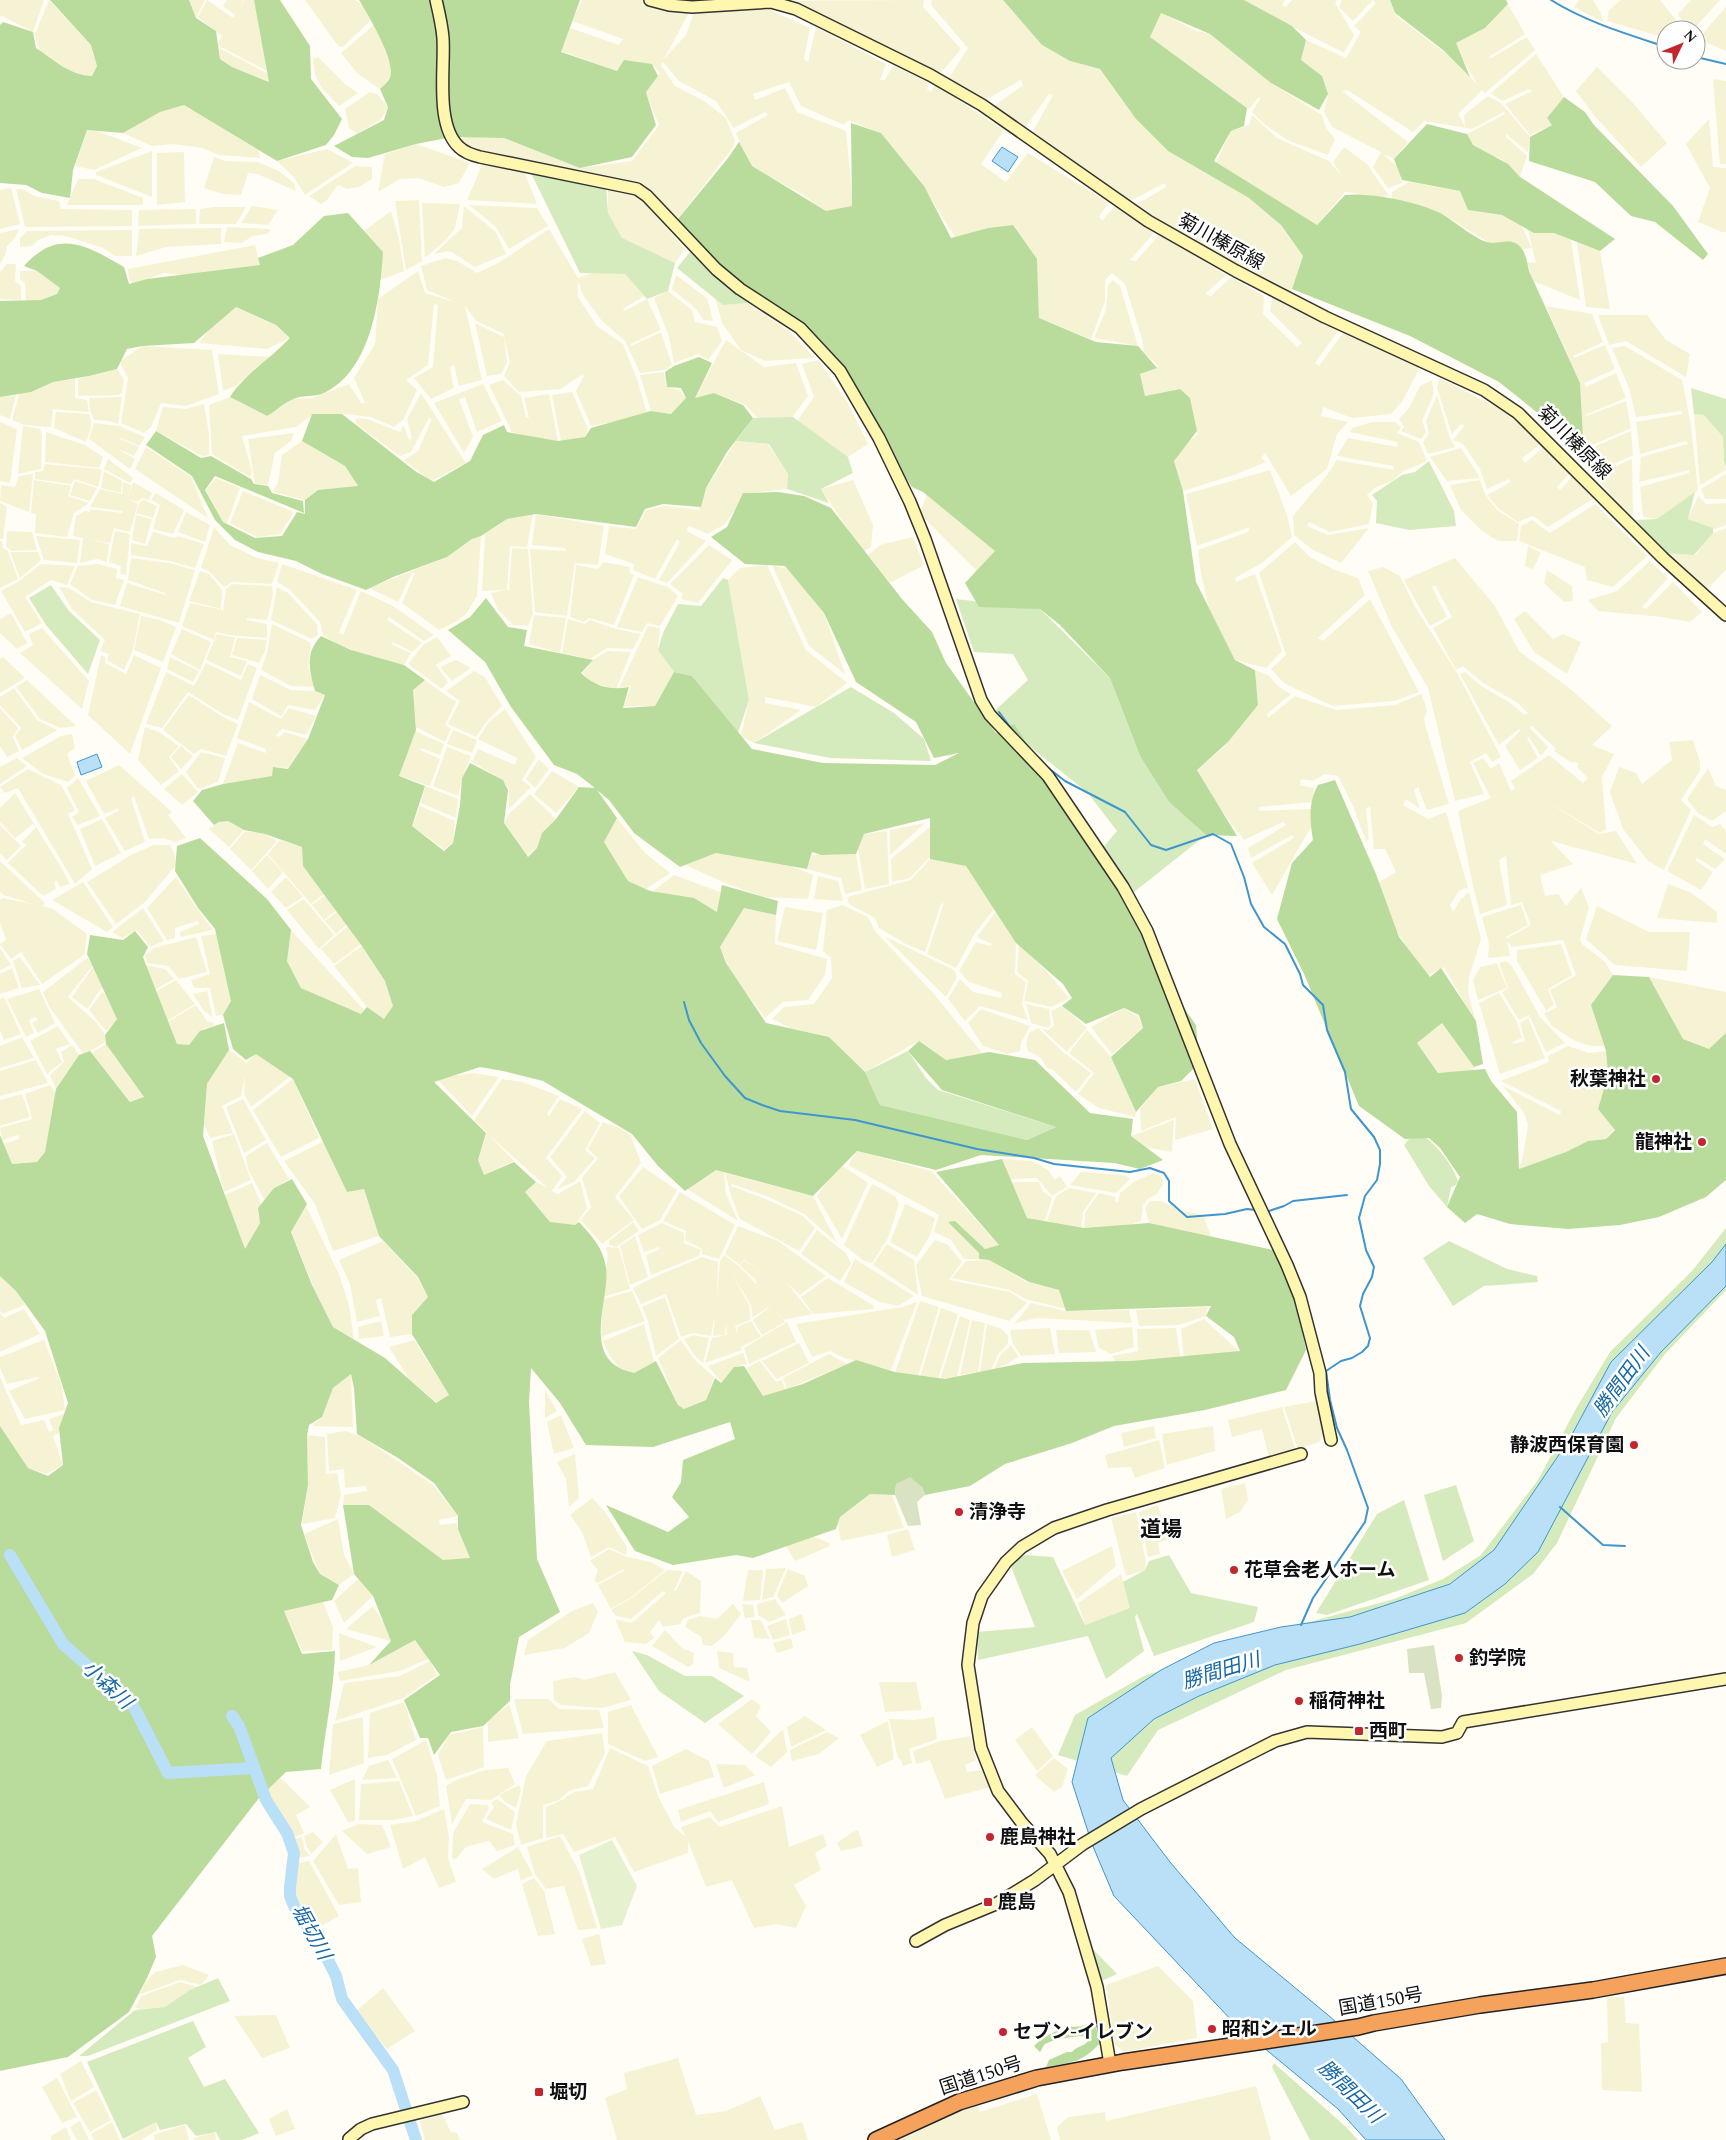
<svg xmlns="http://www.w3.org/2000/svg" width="1726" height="2140" viewBox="0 0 1726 2140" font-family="Spectral,'Noto Sans JP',serif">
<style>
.farmland{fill:#f6f3d4}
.green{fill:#d5ebbd}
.forest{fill:#b9dc9c}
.cemetery{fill:#d9e3c4}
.pitch{fill:#e6f2cf}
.water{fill:#b9e0f7;stroke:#3f96cf}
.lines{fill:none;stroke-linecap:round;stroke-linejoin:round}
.stream{stroke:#3f96cf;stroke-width:2}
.river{stroke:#b9e0f7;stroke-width:12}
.secondary-casing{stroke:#333;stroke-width:14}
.highway-casing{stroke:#222;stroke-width:18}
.secondary{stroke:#fff6b0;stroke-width:11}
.highway{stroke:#f5a25d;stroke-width:15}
.poi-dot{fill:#c4262e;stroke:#fff;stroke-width:2}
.labels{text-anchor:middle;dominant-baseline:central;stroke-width:5;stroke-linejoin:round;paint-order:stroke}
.street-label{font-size:19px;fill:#111;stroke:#fff}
.poi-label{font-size:19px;font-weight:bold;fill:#111;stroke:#fff;text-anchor:start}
.water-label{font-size:20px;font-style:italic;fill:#1768a6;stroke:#fff}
.quarter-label{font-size:21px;font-weight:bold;fill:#111;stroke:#fff}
</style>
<rect width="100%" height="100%" fill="#fffdf5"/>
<path class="farmland" d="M 0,0 L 44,0 L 33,32 L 0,15 Z
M 49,0 L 91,45 L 97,66 L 92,76 L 84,76 L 69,70 L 39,50 L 35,34 Z
M 189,0 L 205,0 L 196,18 Z
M 207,0 L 233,18 L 235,15 L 223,6 L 227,0 L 243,0 L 241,4 L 244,0 L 254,0 L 269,72 L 217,45 L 222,36 L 198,17 Z
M 305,0 L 355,0 L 359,2 L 371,18 L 369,22 L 343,47 L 338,46 Z
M 582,0 L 651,0 L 692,7 L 664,59 L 686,35 L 696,6 L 770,10 L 810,28 L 804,59 L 808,62 L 816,27 L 886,64 L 880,80 L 885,80 L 893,65 L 929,83 L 927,90 L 931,92 L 935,85 L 1004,130 L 981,164 L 1006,182 L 1028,153 L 1109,203 L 1099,216 L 1102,221 L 1115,206 L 1154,233 L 1130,260 L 1136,261 L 1160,234 L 1226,275 L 1205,294 L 1211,296 L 1231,277 L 1264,296 L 1263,314 L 1297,347 L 1302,343 L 1270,311 L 1272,298 L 1338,331 L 1315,363 L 1319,366 L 1343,333 L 1421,365 L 1402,402 L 1391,414 L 1352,418 L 1323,407 L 1321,416 L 1348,422 L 1337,434 L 1327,469 L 1291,496 L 1265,453 L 1261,458 L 1266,462 L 1237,474 L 1183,491 L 1174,461 L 1185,444 L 1198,435 L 1180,389 L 1145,396 L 1140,374 L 1159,366 L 1144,353 L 1142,339 L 1125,284 L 1112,273 L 1105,280 L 1105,301 L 1091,339 L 1039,318 L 1037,263 L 1013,225 L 988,228 L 955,237 L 918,178 L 881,133 L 848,120 L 844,125 L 801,106 L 789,82 L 753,94 L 755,100 L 785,88 L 797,112 L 846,131 L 853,206 L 834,217 L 802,194 L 748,165 L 736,133 L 768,115 L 765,112 L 734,128 L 716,101 L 679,81 L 663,62 L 661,65 L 675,86 L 704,101 L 726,118 L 735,141 L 733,147 L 678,219 L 631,183 L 458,147 L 473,119 L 480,138 L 504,138 L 581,168 L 632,161 L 659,125 L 646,92 L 660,73 L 652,64 L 617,71 L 561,51 L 570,28 L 619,45 L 623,39 L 572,21 Z
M 924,0 L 923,7 L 961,49 L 936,79 L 778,4 L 667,1 Z
M 932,0 L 1003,0 L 1042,45 L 1070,61 L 1100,69 L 1136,119 L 1168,151 L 1249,198 L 1278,222 L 1303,256 L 1290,294 L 1253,275 L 1264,259 L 1260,255 L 1247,272 L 1193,240 L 1201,232 L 1228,252 L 1230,247 L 1201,227 L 1187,239 L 1137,204 L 1166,187 L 1165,183 L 1124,204 L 1029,138 L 1053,95 L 1049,94 L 1025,128 L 994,106 L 1023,85 L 1021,80 L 983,101 L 945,84 L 968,48 L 931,5 Z
M 1241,0 L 1285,0 L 1282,5 L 1286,7 L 1292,0 L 1337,0 L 1335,3 L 1354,35 L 1344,53 Z
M 1342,0 L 1390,0 L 1395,15 L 1449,56 L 1478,85 L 1458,52 L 1456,43 L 1485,28 L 1508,4 L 1525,34 L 1489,57 L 1491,58 L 1527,37 L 1535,50 L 1485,93 L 1482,90 L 1458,114 L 1465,126 L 1464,115 L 1488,96 L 1502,104 L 1530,137 L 1528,152 L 1506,134 L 1506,137 L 1527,156 L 1520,177 L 1502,159 L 1490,155 L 1473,145 L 1465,137 L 1467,134 L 1505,114 L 1504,112 L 1472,129 L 1424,121 L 1413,132 L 1347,90 L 1342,91 L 1408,142 L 1394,159 L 1383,154 L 1398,167 L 1402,183 L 1388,188 L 1373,167 L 1381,152 L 1332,127 L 1324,112 L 1328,94 L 1322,76 L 1301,60 L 1306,40 L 1346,58 L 1361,32 L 1354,26 L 1376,3 L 1373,0 L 1353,21 L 1339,7 Z
M 1579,0 L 1593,0 L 1601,13 L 1603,22 L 1574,7 Z
M 1621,0 L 1660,0 L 1684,30 L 1666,30 L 1666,38 L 1607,21 L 1609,10 Z
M 1691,0 L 1720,0 L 1693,30 L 1689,30 L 1678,14 Z
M 1726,7 L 1726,51 L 1698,39 Z
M 1160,12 L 1194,30 L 1210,34 L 1271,83 L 1322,115 L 1326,128 L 1335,139 L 1328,155 L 1289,141 L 1264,124 L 1252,112 L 1260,99 L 1259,97 L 1249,109 L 1150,37 Z
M 375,24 L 391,66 L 390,76 L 381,90 L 357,73 L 341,53 Z
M 219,48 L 269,74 L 270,79 L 268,81 L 232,67 L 220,59 Z
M 1536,54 L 1564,97 L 1547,118 L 1552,125 L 1530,135 L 1505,104 L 1532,91 L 1529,89 L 1502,101 L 1491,93 Z
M 318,57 L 345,84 L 358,93 L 339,106 L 321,87 L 315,75 L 313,59 Z
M 1597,67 L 1632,102 L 1667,143 L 1641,167 L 1593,114 L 1576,91 Z
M 1713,79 L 1726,81 L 1726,164 L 1720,164 Z
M 370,92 L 377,94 L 388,107 L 381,119 L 357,134 L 349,128 L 345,109 Z
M 184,105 L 252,144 L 258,150 L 260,158 L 219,155 L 202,148 L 173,144 L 152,146 L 123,133 L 166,108 Z
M 1252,115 L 1277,138 L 1329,161 L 1342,176 L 1333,162 L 1344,147 L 1367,164 L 1389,196 L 1383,197 L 1345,192 L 1317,225 L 1214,167 L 1231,131 L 1249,125 Z
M 1709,119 L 1713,167 L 1726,168 L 1726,232 L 1722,232 L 1698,222 L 1710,188 L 1686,144 Z
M 87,130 L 97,131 L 142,148 L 94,170 L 75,166 Z
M 416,144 L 470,163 L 459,183 L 444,187 L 418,178 L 400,179 L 378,192 L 385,154 Z
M 327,149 L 353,163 L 305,195 L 293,176 L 277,161 Z
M 152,151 L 152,197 L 96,175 L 96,172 Z
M 184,152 L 185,202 L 157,205 L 157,153 Z
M 214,157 L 225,161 L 258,162 L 279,171 L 294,183 L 296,191 L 257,174 L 248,173 L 241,195 L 223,194 L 204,188 Z
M 482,165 L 524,171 L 537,204 L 467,200 Z
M 355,166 L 372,167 L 372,179 L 359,187 L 347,189 L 338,185 L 327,200 L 321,204 L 309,196 Z
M 78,179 L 94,179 L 143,198 L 143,205 L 67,205 Z
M 1409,182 L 1460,191 L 1468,210 L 1502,215 L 1521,225 L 1532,248 L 1521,249 L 1507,244 L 1488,242 L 1444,215 L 1392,199 L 1392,192 Z
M 11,188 L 20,224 L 0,229 L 0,190 Z
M 16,189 L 23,189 L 34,196 L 59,201 L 61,209 L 132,210 L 132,226 L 25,227 Z
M 608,189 L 639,196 L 685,249 L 675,263 L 622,239 L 608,213 Z
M 419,200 L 422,261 L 406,270 L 395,201 Z
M 422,203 L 460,204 L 455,228 L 447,239 L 425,258 Z
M 469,205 L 537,208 L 548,226 L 509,249 L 496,227 Z
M 252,206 L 278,210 L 268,225 L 241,223 Z
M 464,206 L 496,232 L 506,254 L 475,267 L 450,251 L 434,254 L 462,228 Z
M 215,207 L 246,207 L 236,224 L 199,224 L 200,209 Z
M 196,209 L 196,224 L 138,226 L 139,210 Z
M 391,211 L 399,239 L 404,271 L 378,281 L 383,252 L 364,231 Z
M 227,227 L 271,229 L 267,234 L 253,236 L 241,243 L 224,242 Z
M 221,228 L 221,244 L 166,247 L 136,256 L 139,229 Z
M 19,229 L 15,238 L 7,246 L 6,253 L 0,264 L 0,233 Z
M 549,229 L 578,278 L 598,271 L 625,274 L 644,296 L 623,309 L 624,311 L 647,299 L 661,330 L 630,344 L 631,346 L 661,332 L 672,365 L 664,370 L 640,373 L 625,341 L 602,321 L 583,295 L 578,281 L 578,297 L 597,326 L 623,344 L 637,379 L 647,413 L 624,420 L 591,426 L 576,391 L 584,376 L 581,375 L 561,389 L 519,392 L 504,376 L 510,362 L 504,337 L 507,362 L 501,374 L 487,376 L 475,323 L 504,337 L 504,334 L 476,321 L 465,306 L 482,380 L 459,386 L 454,365 L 450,367 L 454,388 L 431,399 L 414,378 L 433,367 L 438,305 L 434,304 L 428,365 L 406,380 L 417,390 L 403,420 L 394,427 L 371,417 L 342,414 L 313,414 L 296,427 L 242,436 L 252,471 L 250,477 L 212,454 L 209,405 L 230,397 L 267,416 L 293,399 L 312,398 L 349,384 L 361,403 L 365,403 L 354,378 L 375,344 L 378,299 L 418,271 L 425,293 L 455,302 L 427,290 L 421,266 L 445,258 L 457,261 L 477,273 L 500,262 Z
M 132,230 L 132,256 L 115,256 L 103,248 L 66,236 L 51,235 L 38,240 L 32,246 L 20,247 L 20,238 L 27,231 Z
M 1528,230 L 1554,233 L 1571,240 L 1580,300 L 1533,281 L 1527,262 L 1536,263 Z
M 1577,242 L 1600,251 L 1610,309 L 1586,307 Z
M 255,245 L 260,265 L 186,275 L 164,273 L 134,284 L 129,280 L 128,269 Z
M 7,264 L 16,264 L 15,281 L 21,286 L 21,300 L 0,299 L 0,272 Z
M 20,271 L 37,271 L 60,288 L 57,294 L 39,301 L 26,302 L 25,283 L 20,279 Z
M 676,275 L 707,298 L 713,321 L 703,320 L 697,310 L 672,289 Z
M 1113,280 L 1120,286 L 1138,346 L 1094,338 L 1106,310 L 1108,285 Z
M 668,291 L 692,310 L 695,322 L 717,327 L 722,341 L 708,360 L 698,354 L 674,363 L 669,337 L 654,298 Z
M 715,298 L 723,305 L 748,303 L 789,331 L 815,358 L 765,361 L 741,350 L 722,323 Z
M 1546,306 L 1592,314 L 1603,342 L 1573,356 L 1574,358 L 1605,345 L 1615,369 L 1584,383 L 1586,387 L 1616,373 L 1626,398 L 1585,415 L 1586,416 L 1626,401 L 1631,428 L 1581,450 L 1582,452 L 1631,431 L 1633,455 L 1595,473 L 1596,475 L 1632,459 L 1633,515 L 1628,518 L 1570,442 L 1583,436 L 1580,383 Z
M 235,307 L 276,325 L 290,338 L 267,349 L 199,343 L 211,327 Z
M 1598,315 L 1647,315 L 1666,340 L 1690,354 L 1686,377 L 1626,341 L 1609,345 Z
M 726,340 L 764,367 L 796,363 L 808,396 L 791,419 L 759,420 L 746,405 L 714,393 L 694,399 Z
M 142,346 L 212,350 L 219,394 L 186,406 L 161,403 L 151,427 L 144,433 L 121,423 L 128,378 L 121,365 L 121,361 Z
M 1625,346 L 1682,380 L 1691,425 L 1698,490 L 1679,506 L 1657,519 L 1643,517 L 1640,487 L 1689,473 L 1690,470 L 1639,482 L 1641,457 L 1688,444 L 1686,441 L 1640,454 L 1636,422 L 1682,414 L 1682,411 L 1636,417 L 1629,388 L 1612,348 Z
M 218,354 L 271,357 L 237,385 L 223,391 Z
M 818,360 L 848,403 L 868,444 L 848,457 L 797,421 L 814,397 L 802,364 Z
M 117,369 L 124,379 L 122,393 L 118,395 L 78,396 L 78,379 Z
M 664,372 L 666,386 L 680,391 L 686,398 L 671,414 L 651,411 L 640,375 Z
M 1439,378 L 1513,415 L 1541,444 L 1522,458 L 1525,463 L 1544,447 L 1570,473 L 1557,487 L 1560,490 L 1572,477 L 1593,499 L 1548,527 L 1533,516 L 1518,522 L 1499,509 L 1487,495 L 1511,482 L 1509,479 L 1487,489 L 1480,469 L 1463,444 L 1453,440 L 1464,426 L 1462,423 L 1452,434 L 1437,388 Z
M 75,379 L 75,398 L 87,400 L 89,412 L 53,409 L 51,427 L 24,425 L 12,420 L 19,394 L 53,382 Z
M 503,380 L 521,396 L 526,418 L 529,417 L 524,398 L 549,394 L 558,441 L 539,439 L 512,432 L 489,385 Z
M 1432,380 L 1434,393 L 1422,421 L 1426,432 L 1421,439 L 1401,431 L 1404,427 L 1399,419 L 1409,408 L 1420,386 Z
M 483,384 L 502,421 L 477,432 L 465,397 L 459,399 L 473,437 L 464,453 L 434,403 Z
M 572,392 L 588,429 L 585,437 L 561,441 L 552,395 Z
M 421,393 L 466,463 L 431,481 L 404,460 L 418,451 L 432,419 L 429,418 L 411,452 L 400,456 L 356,424 L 356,418 L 367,419 L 400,432 L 404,425 L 409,440 L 412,438 L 407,419 Z
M 16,395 L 10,419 L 0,415 L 0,397 Z
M 1437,395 L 1449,436 L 1455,447 L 1428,454 L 1423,442 L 1429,434 L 1426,421 Z
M 122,397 L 118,424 L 109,421 L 94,420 L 90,410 L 89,398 Z
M 204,404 L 209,434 L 209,455 L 202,456 L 156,431 L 163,407 L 186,409 Z
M 56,412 L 89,414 L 91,420 L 91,428 L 86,442 L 54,428 Z
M 1694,414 L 1704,415 L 1723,437 L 1724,462 L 1726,470 L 1700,485 Z
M 0,422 L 17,429 L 10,483 L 0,481 Z
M 1372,422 L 1395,422 L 1401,427 L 1397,433 L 1419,442 L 1427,461 L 1402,472 L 1392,481 L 1376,487 L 1367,495 L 1373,503 L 1369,524 L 1330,532 L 1309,522 L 1307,526 L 1328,535 L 1369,528 L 1341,563 L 1313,550 L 1294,535 L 1293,516 L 1327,475 L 1337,460 L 1394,470 L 1393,466 L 1337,456 L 1348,438 L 1398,447 L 1397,442 L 1350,432 L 1352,428 Z
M 94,423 L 119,426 L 145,437 L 139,446 L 121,438 L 120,439 L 139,447 L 134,456 L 116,448 L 135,459 L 130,469 L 89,439 Z
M 23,426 L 40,429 L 42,434 L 41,469 L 18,474 Z
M 46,432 L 85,445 L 103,457 L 99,468 L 45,462 Z
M 294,433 L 291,441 L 275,453 L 268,485 L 255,484 L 248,439 Z
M 302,441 L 345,466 L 358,487 L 318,490 L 305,500 L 273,492 L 278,482 L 282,455 Z
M 736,441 L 768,444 L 788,474 L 787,489 L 747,493 L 725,524 L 708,534 L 689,526 L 687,529 L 688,532 L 706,541 L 667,583 L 659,580 L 680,542 L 677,539 L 655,579 L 633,570 L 634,564 L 605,554 L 609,526 L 636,529 L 646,510 L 664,506 L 699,510 L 705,490 Z
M 146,447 L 191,477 L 208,518 L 135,469 Z
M 1461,448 L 1480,478 L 1447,481 L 1430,457 Z
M 108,459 L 133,478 L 130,483 L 104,469 Z
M 45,464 L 100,469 L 102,471 L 98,487 L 74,479 L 71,484 L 35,479 L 35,472 L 43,471 Z
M 1270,470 L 1287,515 L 1292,537 L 1262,563 L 1235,578 L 1236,582 L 1255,574 L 1282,651 L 1266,668 L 1235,660 L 1209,608 L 1201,574 L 1198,550 L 1248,532 L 1250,527 L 1197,546 L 1186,494 Z
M 104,471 L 122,481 L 121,493 L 101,488 Z
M 33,474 L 29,512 L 0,501 L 1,485 L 15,487 L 19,476 Z
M 1726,474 L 1726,499 L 1705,499 L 1701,489 Z
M 216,478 L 240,488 L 227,523 L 223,522 L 206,490 Z
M 34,480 L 71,486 L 68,496 L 89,503 L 74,513 L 67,537 L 35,533 L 36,514 L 31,513 Z
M 853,480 L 873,525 L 871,547 L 863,552 L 821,489 Z
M 1480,480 L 1485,494 L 1497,510 L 1519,524 L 1517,541 L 1498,541 L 1482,531 L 1461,510 L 1450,485 Z
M 75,481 L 97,488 L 90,501 L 70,495 Z
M 123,482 L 131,485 L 128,497 L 133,482 L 152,493 L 149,500 L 142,498 L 137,502 L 127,499 L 138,504 L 130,532 L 114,528 L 110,543 L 88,539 L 109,544 L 107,562 L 97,559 L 80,563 L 83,538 L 73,536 L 76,516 L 85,511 L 90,512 L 90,509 L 122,513 L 122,511 L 90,507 L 100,489 L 122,494 Z
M 243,491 L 294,512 L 280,534 L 257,537 L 230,523 Z
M 156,493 L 184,510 L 173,534 L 153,529 L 160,505 L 151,500 Z
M 927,495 L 996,551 L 977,571 L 919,513 Z
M 1698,496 L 1706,504 L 1726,503 L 1726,525 L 1715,529 L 1688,519 Z
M 144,500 L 157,506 L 153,518 L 136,513 L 140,502 Z
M 0,503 L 7,507 L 3,539 L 0,539 Z
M 1595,504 L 1647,556 L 1613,587 L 1587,580 L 1585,567 L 1519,541 L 1521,526 L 1532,520 L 1550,533 Z
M 186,512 L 210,525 L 205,542 L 178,532 Z
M 533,514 L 527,547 L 510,546 L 507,590 L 509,590 L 512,548 L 528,549 L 533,614 L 528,626 L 513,625 L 498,610 L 491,593 L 505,590 L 482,591 L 485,534 L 507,519 Z
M 536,514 L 604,526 L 598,565 L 575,563 L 567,616 L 535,612 L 530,549 L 566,551 L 565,548 L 532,545 Z
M 136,515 L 152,519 L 145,544 L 132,540 Z
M 214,527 L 230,545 L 257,558 L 279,563 L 272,584 L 232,582 L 224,587 L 209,571 L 201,568 Z
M 1726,528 L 1726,570 L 1705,591 L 1663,553 L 1696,555 L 1706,539 L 1713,533 Z
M 7,531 L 32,532 L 37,550 L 11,551 L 6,546 Z
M 115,531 L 130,534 L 126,575 L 120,574 L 121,566 L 109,562 Z
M 153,532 L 175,538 L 178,536 L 204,544 L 195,568 L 170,561 L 131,555 L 131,543 L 147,546 Z
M 36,536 L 80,540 L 77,563 L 44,560 Z
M 481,536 L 477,596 L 467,613 L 457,621 L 439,630 L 402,603 L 415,573 L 412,573 L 398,602 L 369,588 L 447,557 L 472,539 Z
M 913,537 L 924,565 L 890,583 L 868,555 L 880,545 Z
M 0,541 L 2,541 L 3,548 L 8,551 L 18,579 L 0,588 Z
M 1295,542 L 1310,557 L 1333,569 L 1358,578 L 1365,595 L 1318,638 L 1323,641 L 1370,599 L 1419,692 L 1394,701 L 1333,706 L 1285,684 L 1271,669 L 1286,655 L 1259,573 Z
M 709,545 L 732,560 L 698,603 L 681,599 L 683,594 L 670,584 Z
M 1528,546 L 1541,553 L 1533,569 L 1525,566 Z
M 10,552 L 38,552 L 41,560 L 20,578 Z
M 131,558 L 169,563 L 195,570 L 179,623 L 120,606 L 127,583 L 166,595 L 165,593 L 128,580 Z
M 1455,558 L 1495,606 L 1519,651 L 1568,687 L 1612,726 L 1592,745 L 1614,754 L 1602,777 L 1606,829 L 1600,833 L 1543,799 L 1599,834 L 1616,831 L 1637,864 L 1551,841 L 1573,864 L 1540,875 L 1545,896 L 1558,894 L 1566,906 L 1581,888 L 1589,907 L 1580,939 L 1582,944 L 1605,962 L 1613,975 L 1592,1007 L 1604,1046 L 1591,1046 L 1575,1041 L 1552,1026 L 1544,1014 L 1547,1012 L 1517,961 L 1517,950 L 1561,944 L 1572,975 L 1548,989 L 1554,1005 L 1547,1010 L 1547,1012 L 1557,1007 L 1550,990 L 1576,975 L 1563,940 L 1512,947 L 1507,941 L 1510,956 L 1488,958 L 1489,944 L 1482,917 L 1521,905 L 1528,925 L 1506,937 L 1506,939 L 1531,925 L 1522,902 L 1511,905 L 1506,856 L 1499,860 L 1507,905 L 1480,914 L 1473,886 L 1458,811 L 1491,798 L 1473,763 L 1483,758 L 1491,769 L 1499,763 L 1511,791 L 1515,788 L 1511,781 L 1549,755 L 1583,783 L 1588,778 L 1577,767 L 1579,764 L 1575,762 L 1572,763 L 1554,751 L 1556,749 L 1532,726 L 1530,728 L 1548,747 L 1541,756 L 1529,737 L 1527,738 L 1538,758 L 1520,770 L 1505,746 L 1521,730 L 1519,729 L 1499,745 L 1460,674 L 1465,672 L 1480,685 L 1512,704 L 1524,715 L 1528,713 L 1518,703 L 1483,683 L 1463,666 L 1456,670 L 1433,628 L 1452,617 L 1435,585 L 1432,587 L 1447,617 L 1430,626 L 1404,580 Z
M 1650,561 L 1668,578 L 1642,607 L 1646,609 L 1673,582 L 1702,612 L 1690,622 L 1662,617 L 1598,611 L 1588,600 L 1617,591 Z
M 603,562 L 630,567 L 630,573 L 634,575 L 614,625 L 589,618 L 584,622 L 570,617 L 576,565 L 598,569 Z
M 41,564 L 75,566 L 67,585 L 51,580 L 25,597 L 42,623 L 25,632 L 1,591 L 19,581 Z
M 97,564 L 117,569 L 116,578 L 124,580 L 115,605 L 92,600 L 70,584 L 78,566 Z
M 282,564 L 357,590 L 339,632 L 343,635 L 361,591 L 393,606 L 434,635 L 424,641 L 389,617 L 387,620 L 422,643 L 412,652 L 393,642 L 391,644 L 411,653 L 404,665 L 357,652 L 336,643 L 323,635 L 320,622 L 289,589 L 277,582 Z
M 767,565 L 806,650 L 847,683 L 816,707 L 765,697 L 765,703 L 801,710 L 754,743 L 741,736 L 749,700 L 728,580 L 740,568 Z
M 772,565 L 788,569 L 824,613 L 845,674 L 809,646 Z
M 1383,567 L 1400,576 L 1415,607 L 1457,673 L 1501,757 L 1492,762 L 1486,753 L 1470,762 L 1484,794 L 1455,801 L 1428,688 L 1392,627 L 1368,571 Z
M 1547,570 L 1572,586 L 1573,601 L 1564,602 L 1544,583 Z
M 200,571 L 209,574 L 222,590 L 221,609 L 189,601 Z
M 638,577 L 668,587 L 678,596 L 660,626 L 647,623 L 642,632 L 617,627 Z
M 232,584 L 272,586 L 273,595 L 267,620 L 247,618 L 247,620 L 267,624 L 267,638 L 229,635 L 216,632 L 214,640 L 182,626 L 190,603 L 223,610 L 226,589 Z
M 59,587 L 69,588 L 91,602 L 140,614 L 133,650 L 124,670 L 107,660 L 109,654 L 100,651 L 105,640 L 72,609 Z
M 277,587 L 288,593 L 317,624 L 318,635 L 312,639 L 271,620 Z
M 1525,611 L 1553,639 L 1563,634 L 1581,642 L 1567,674 L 1534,652 L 1514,619 Z
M 11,613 L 27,643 L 17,649 L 0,633 L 0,619 Z
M 534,615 L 566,618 L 560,653 L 529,644 Z
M 141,616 L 160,620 L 176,627 L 163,662 L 134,650 Z
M 568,619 L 585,624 L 590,620 L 616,629 L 641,634 L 633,649 L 607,648 L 590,659 L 562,653 Z
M 272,624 L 311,643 L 308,668 L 315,687 L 291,686 L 261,670 L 268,649 Z
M 648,626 L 660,628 L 658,650 L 674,672 L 655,706 L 624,706 L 631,686 L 619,688 Z
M 42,628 L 89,681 L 82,709 L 20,653 L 33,645 L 29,634 Z
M 182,629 L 211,642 L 200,670 L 171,654 Z
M 217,634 L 235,638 L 230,657 L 247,661 L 241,676 L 206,660 Z
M 437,637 L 451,656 L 436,665 L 448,682 L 442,689 L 408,664 L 423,645 Z
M 237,638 L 267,640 L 265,651 L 259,663 L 232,655 Z
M 607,651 L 631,652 L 616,689 L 589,682 L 583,672 L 593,660 Z
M 101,655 L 105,657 L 105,663 L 126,674 L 134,655 L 161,668 L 130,754 L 88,715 Z
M 3,657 L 25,678 L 0,693 L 0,659 Z
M 170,657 L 199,671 L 193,682 L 167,669 Z
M 456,660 L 471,668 L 452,681 L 440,667 Z
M 206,663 L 241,680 L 248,664 L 257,668 L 238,720 L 223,714 L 188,692 L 162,728 L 146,724 L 166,672 L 194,686 Z
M 1255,670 L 1268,675 L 1279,687 L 1291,694 L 1267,714 L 1268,718 L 1295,696 L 1336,710 L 1395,705 L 1421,694 L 1426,706 L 1427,712 L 1424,718 L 1426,728 L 1449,804 L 1427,810 L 1418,787 L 1414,790 L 1420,809 L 1406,799 L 1403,805 L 1428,819 L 1446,812 L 1468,887 L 1459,891 L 1450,905 L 1453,912 L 1461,899 L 1469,892 L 1481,939 L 1469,977 L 1468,992 L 1476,1023 L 1444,967 L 1428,975 L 1414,959 L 1393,925 L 1363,900 L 1381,881 L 1396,872 L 1385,849 L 1374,849 L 1370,807 L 1366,808 L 1369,839 L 1366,841 L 1353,806 L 1338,776 L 1325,774 L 1313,781 L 1301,779 L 1300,785 L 1314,788 L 1313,802 L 1259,807 L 1259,811 L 1311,809 L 1311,827 L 1272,895 L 1252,863 L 1294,838 L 1292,835 L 1251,858 L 1248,848 L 1286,825 L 1283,822 L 1244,840 L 1222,811 L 1197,770 L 1224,747 L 1258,705 Z
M 474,671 L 485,677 L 502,706 L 486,722 L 476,737 L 448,724 L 460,701 L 446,691 Z
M 260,675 L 291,690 L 314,691 L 325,695 L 315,710 L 288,705 L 281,716 L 252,699 Z
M 423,679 L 456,702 L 445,725 L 451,729 L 445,742 L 416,727 L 413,690 Z
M 27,680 L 76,726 L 60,728 L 40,719 L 16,687 Z
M 14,688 L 37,720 L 57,730 L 22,750 L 15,736 L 21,728 L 0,705 L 0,697 Z
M 189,695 L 223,717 L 238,724 L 226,756 L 201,749 L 194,754 L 163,730 Z
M 249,702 L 281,719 L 289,708 L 316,716 L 306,735 L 282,729 L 276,735 L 279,737 L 285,732 L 308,739 L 288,768 L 274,767 L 272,776 L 223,784 L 238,743 L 266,753 L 266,749 L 237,738 Z
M 0,708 L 18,728 L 13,737 L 19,751 L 7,757 L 0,746 Z
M 505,709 L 536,757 L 522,780 L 531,787 L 509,809 L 509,789 L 503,780 L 472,762 L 478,749 L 515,765 L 517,758 L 478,739 L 489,722 Z
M 145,727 L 159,732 L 179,746 L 169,757 L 179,771 L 161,785 L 138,760 Z
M 453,730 L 477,740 L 472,753 L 447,744 Z
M 415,731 L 444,744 L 440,755 L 421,748 L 420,750 L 440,759 L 430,786 L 399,776 Z
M 72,734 L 75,748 L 67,754 L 75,776 L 68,782 L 43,774 L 22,758 L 61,736 Z
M 1693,740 L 1700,762 L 1700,771 L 1681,800 L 1691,810 L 1664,870 L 1648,861 L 1623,829 L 1610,792 L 1619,767 L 1636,773 L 1642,784 L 1672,760 L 1669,742 Z
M 181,746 L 193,756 L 181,769 L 171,757 Z
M 447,747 L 471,756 L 462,778 L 458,796 L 433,786 Z
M 201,752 L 225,758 L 218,782 L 198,789 L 186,772 Z
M 17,758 L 27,766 L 0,784 L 0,767 Z
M 539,759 L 549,769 L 535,788 L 526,779 Z
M 119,765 L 172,812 L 168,815 L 186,838 L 175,842 L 163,838 L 149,839 L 134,796 L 131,798 L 145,842 L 125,851 L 105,818 L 119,810 L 119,808 L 104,814 L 86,781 Z
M 1708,768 L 1716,786 L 1726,790 L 1726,811 L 1712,821 L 1698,813 L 1687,799 Z
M 28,769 L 61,785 L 75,810 L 68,814 L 92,869 L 75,884 L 18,788 L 5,793 L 0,787 Z
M 552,771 L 579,787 L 556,813 L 534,794 Z
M 182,774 L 198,792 L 182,805 L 164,789 Z
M 78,778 L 100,816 L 78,825 L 72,817 L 79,812 L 67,788 Z
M 425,786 L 458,799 L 456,818 L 421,803 Z
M 15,793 L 61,867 L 70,884 L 60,887 L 57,881 L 54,882 L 56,889 L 43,896 L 8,863 L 26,845 L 22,842 L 36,827 L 33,824 L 15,838 L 0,822 L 0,808 Z
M 530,794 L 556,819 L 542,833 L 537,848 L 526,856 L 504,823 L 509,814 Z
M 420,806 L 455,821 L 453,843 L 444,849 L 412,826 Z
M 1694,815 L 1712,827 L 1720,824 L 1726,831 L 1726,854 L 1705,839 L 1703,844 L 1725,859 L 1715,869 L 1697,858 L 1695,860 L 1713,872 L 1701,890 L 1667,871 Z
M 617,818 L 645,853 L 670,873 L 646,889 L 628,881 L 604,842 Z
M 102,819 L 121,853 L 95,866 L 80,829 Z
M 227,820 L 244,830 L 229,847 L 209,829 L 220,821 Z
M 925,823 L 890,855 L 890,830 Z
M 0,825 L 21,846 L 7,860 L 0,853 Z
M 931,826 L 931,856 L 910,878 L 892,882 L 891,859 Z
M 245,831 L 265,834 L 277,841 L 251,870 L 230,849 Z
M 887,831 L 889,884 L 865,889 L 858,849 L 864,834 Z
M 280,840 L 302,847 L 303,866 L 324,894 L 311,904 L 268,854 Z
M 154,845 L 170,845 L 175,855 L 176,865 L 145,902 L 116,924 L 87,882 L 133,854 Z
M 716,853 L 789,865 L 813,875 L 808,899 L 764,897 L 725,883 L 685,865 Z
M 856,854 L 862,890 L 845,894 L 841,878 L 807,869 L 812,855 Z
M 267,855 L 283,872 L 268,889 L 252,871 Z
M 936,857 L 966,866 L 995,908 L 975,933 L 956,968 L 927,954 L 944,903 L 941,904 L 925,952 L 906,944 L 879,928 L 875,918 L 849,904 L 847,897 L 911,880 L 930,859 Z
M 0,861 L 45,903 L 43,906 L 53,909 L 87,934 L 84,955 L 42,984 L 21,952 L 11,959 L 0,944 L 6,940 L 0,923 L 0,900 L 2,898 L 33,904 L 3,895 L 0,891 Z
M 674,875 L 720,892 L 718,912 L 699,902 L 653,891 Z
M 818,876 L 838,881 L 843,901 L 814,899 Z
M 176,877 L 198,910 L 213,930 L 180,937 L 180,932 L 199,924 L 197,921 L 175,928 L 175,938 L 167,940 L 147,908 Z
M 286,877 L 303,897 L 286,908 L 271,892 Z
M 83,882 L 113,927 L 107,932 L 52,900 Z
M 1668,884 L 1690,892 L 1717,912 L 1717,923 L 1657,918 Z
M 327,894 L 338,909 L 324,920 L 312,905 Z
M 304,899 L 334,935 L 319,949 L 287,910 Z
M 842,905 L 868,917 L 875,931 L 934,994 L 982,1053 L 946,1060 L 918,1041 L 865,1072 L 829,1037 L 793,1029 L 772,1019 L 784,1007 L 814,1004 L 832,978 L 831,958 L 823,951 L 827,910 Z
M 1597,906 L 1649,932 L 1690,932 L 1687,971 L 1615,965 L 1586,939 Z
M 785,907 L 823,913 L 816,950 L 777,941 Z
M 143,908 L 164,941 L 150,947 L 137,930 L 122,938 L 112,932 Z
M 744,908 L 776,915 L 775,944 L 827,959 L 825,975 L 808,1000 L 783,1002 L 765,1018 L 741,986 L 728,966 L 720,947 Z
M 339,910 L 348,923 L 336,934 L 325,921 Z
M 997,910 L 1016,943 L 1015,974 L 1026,982 L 1022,1004 L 1028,1020 L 980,1006 L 965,1021 L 948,999 L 960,979 L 973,992 L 1001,998 L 1002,993 L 969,982 L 959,971 L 976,942 L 990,946 L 992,944 L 977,937 Z
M 349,925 L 361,944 L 334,964 L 321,949 Z
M 291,930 L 364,1010 L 361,1014 L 301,988 L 287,961 Z
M 217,934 L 232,995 L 232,1002 L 223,1015 L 216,1016 L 210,988 L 194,988 L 191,980 L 210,974 L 201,936 Z
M 884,936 L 954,970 L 957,977 L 946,997 Z
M 196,937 L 207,972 L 179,979 L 168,966 L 147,963 L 145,955 L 154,948 Z
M 1019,944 L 1047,972 L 1069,998 L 1052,1007 L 1024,1001 L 1028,981 L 1017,972 Z
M 362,946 L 385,981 L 395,1006 L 384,1019 L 367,1007 L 334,966 Z
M 0,948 L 11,965 L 0,970 Z
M 20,957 L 40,985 L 22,988 L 13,961 Z
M 87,958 L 93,965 L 68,997 L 97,1023 L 105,1035 L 105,1042 L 84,1055 L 49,1006 L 43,992 Z
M 1506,961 L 1512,966 L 1540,1017 L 1565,1043 L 1546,1052 L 1529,1015 L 1519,1020 L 1502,992 L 1508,988 L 1499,963 Z
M 1497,963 L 1507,988 L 1478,1000 L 1473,980 L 1480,967 Z
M 146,965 L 165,969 L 174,979 L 152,991 Z
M 93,967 L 104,984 L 87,1009 L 72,997 Z
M 12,968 L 19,988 L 0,994 L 0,974 Z
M 1649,977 L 1726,992 L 1726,1034 L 1709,1050 L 1683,1039 Z
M 176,980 L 195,1004 L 165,1022 L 152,994 Z
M 39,989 L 55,1023 L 38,1033 L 32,1023 L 38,1020 L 35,1017 L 29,1020 L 34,1033 L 26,1037 L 7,999 Z
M 207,991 L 213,1018 L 204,1011 L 193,994 Z
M 102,992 L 106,994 L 116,1014 L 116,1021 L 106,1031 L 89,1010 Z
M 1499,993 L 1517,1022 L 1522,1038 L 1513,1042 L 1513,1044 L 1525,1041 L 1520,1023 L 1528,1018 L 1545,1058 L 1500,1074 L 1479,1003 Z
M 4,997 L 21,1034 L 4,1040 L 0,1030 L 0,999 Z
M 1026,1004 L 1049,1009 L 1051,1024 L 1048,1028 L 1031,1023 Z
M 196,1005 L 207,1021 L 214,1023 L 213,1027 L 204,1028 L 189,1046 L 182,1046 L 177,1044 L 166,1023 Z
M 1062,1006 L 1087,1028 L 1067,1052 L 1042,1029 L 1049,1030 L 1054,1025 L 1051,1011 Z
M 1124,1008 L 1138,1017 L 1143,1028 L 1112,1054 L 1091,1027 Z
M 981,1009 L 1030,1026 L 1021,1043 L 1020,1051 L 1008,1054 L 983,1046 L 968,1023 Z
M 1442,1023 L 1474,1067 L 1473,1071 L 1438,1073 L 1417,1043 Z
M 58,1026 L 70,1044 L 56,1049 L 62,1062 L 47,1074 L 30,1041 Z
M 1038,1028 L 1063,1052 L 1091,1073 L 1076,1092 L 1053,1070 L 1047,1068 L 1041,1058 L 1028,1051 L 1026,1043 L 1029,1033 Z
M 1087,1030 L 1111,1057 L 1136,1112 L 1135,1117 L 1099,1108 L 1078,1094 L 1094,1073 L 1069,1053 Z
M 22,1037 L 34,1058 L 0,1068 L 0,1046 Z
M 106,1044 L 144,1097 L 131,1102 L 91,1053 Z
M 72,1045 L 79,1055 L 56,1089 L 50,1075 L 64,1062 L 61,1052 Z
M 1568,1046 L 1589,1053 L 1606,1051 L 1608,1075 L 1598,1109 L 1615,1128 L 1606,1139 L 1588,1141 L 1546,1162 L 1519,1169 L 1523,1156 L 1528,1125 L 1524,1113 L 1503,1086 L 1560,1115 L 1561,1111 L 1501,1081 L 1549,1062 L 1548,1056 Z
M 229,1050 L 247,1063 L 256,1053 L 291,1076 L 251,1107 L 244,1094 L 245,1075 L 241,1096 L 222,1106 L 233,1133 L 210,1138 L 204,1125 L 207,1084 Z
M 36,1060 L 48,1083 L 0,1096 L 0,1071 Z
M 474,1073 L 499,1077 L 472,1116 L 436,1078 Z
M 293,1079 L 319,1138 L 281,1157 L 253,1110 Z
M 502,1079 L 523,1082 L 559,1096 L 547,1114 L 549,1116 L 560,1099 L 582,1109 L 546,1158 L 562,1176 L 552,1191 L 558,1194 L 580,1181 L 587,1208 L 575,1226 L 550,1222 L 525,1192 L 536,1182 L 548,1188 L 489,1135 L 514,1161 L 484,1175 L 478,1160 L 487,1132 L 474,1120 Z
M 1195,1079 L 1213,1129 L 1175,1140 L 1176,1117 L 1141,1131 L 1140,1109 L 1158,1087 Z
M 50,1085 L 56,1094 L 45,1152 L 37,1162 L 12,1164 L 3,1144 L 19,1139 L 19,1135 L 2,1140 L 0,1128 L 32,1119 L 25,1094 Z
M 22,1094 L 30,1117 L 0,1126 L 0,1100 Z
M 243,1099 L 266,1140 L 244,1153 L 226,1107 Z
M 585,1111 L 600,1123 L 585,1150 L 595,1158 L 574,1182 L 557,1189 L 567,1177 L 550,1157 Z
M 1174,1120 L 1172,1152 L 1127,1144 L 1131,1136 Z
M 603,1122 L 622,1129 L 631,1136 L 641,1163 L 615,1197 L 634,1220 L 602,1244 L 581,1220 L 591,1207 L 582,1178 L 598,1158 L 588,1149 Z
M 234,1134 L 251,1180 L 224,1192 L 212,1141 Z
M 324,1141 L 346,1189 L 364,1188 L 379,1236 L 333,1251 L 315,1204 L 284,1161 Z
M 267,1143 L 289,1179 L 274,1188 L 265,1201 L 248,1169 L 246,1156 Z
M 857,1151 L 931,1171 L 999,1245 L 985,1249 L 949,1222 L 979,1253 L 979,1259 L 964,1259 L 951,1240 L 934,1232 L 939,1215 L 848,1165 Z
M 1002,1159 L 1032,1161 L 1048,1170 L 1055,1180 L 1060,1176 L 1067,1187 L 1052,1196 L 1037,1178 L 1008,1179 Z
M 840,1164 L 868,1183 L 842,1239 L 817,1196 Z
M 643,1167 L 677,1190 L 660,1220 L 642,1229 L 619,1196 Z
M 716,1170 L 724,1172 L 726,1194 L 738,1221 L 687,1189 Z
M 1081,1172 L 1125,1175 L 1130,1179 L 1116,1193 L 1070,1185 Z
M 725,1173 L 813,1196 L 837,1243 L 804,1214 L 769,1197 L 732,1184 L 731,1186 L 768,1200 L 803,1216 L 815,1228 L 799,1251 L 740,1219 L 732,1199 Z
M 1154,1173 L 1161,1176 L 1163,1184 L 1157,1194 L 1149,1198 L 1143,1205 L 1141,1221 L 1126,1226 L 1084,1228 L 1085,1213 L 1099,1193 L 1115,1197 L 1115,1202 L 1118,1202 L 1120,1193 L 1135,1181 Z
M 1011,1182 L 1039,1182 L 1043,1191 L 1052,1198 L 1045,1221 L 1027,1218 Z
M 252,1183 L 261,1204 L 258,1208 L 260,1223 L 244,1252 L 225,1195 Z
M 872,1184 L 895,1196 L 899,1204 L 888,1238 L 872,1263 L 864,1261 L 844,1245 Z
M 1069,1188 L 1096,1193 L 1083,1212 L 1081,1228 L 1059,1225 L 1047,1221 L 1056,1196 Z
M 680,1192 L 735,1225 L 719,1259 L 702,1254 L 702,1249 L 685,1240 L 686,1231 L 663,1221 Z
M 1150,1201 L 1161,1201 L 1183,1211 L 1203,1215 L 1212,1239 L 1149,1223 L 1145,1208 Z
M 905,1204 L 935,1218 L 930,1235 L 917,1257 L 890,1242 Z
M 306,1206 L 339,1274 L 349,1305 L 354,1339 L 333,1327 L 315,1291 L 291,1231 Z
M 633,1222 L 639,1231 L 616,1247 L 609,1245 L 609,1241 Z
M 662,1223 L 684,1233 L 684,1243 L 701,1250 L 699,1256 L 651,1275 L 646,1255 L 660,1249 L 659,1247 L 644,1252 L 638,1235 Z
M 738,1226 L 778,1241 L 826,1276 L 800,1295 L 786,1282 L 812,1314 L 784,1320 L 775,1309 L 785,1322 L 762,1335 L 753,1320 L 772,1305 L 753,1317 L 751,1305 L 731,1272 L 749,1305 L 750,1320 L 735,1326 L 737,1332 L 727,1335 L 726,1324 L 725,1335 L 713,1336 L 715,1315 L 711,1336 L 693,1333 L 681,1337 L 666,1294 L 641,1304 L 633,1288 L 652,1278 L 702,1257 L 718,1262 L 717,1297 L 720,1261 L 724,1255 L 739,1266 L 757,1285 L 755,1279 L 740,1266 L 744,1260 L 760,1270 L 744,1259 L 740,1265 L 725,1254 Z
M 817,1230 L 846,1253 L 851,1264 L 840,1281 L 801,1254 Z
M 635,1236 L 648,1277 L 630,1285 L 620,1246 Z
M 935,1240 L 947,1244 L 962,1262 L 949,1280 L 1010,1292 L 1027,1303 L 1009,1321 L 922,1296 L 916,1265 Z
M 383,1241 L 417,1277 L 428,1297 L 412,1315 L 412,1334 L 390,1337 L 381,1298 L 376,1300 L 380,1316 L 357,1322 L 350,1284 L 339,1260 Z
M 887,1244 L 914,1260 L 918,1295 L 873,1265 Z
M 608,1247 L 619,1248 L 630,1289 L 603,1297 L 608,1254 L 605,1248 Z
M 855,1259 L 914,1296 L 898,1306 L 879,1302 L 844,1282 Z
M 989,1260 L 1027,1282 L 1059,1290 L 1066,1309 L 1025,1299 L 1010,1290 L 952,1278 L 966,1261 Z
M 0,1275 L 19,1294 L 25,1305 L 2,1314 L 0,1310 Z
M 828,1278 L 874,1306 L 874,1309 L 813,1314 L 801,1297 Z
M 632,1291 L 645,1321 L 601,1337 L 603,1299 Z
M 665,1297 L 679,1339 L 656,1356 L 648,1321 L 642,1307 Z
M 920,1301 L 939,1307 L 918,1376 L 895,1372 Z
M 917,1302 L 891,1370 L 844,1358 L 830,1351 L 812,1357 L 796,1324 L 902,1307 Z
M 1031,1303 L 1066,1311 L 1129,1310 L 1132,1323 L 1037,1318 L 1015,1323 Z
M 1208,1307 L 1206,1316 L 1179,1325 L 1139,1326 L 1136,1310 Z
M 941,1308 L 958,1314 L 938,1379 L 920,1377 Z
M 24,1309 L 40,1334 L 0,1352 L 0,1313 L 4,1318 Z
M 960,1316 L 970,1320 L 957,1377 L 940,1380 Z
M 1204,1319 L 1241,1353 L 1184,1360 L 1181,1329 Z
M 972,1320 L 985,1323 L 978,1372 L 960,1375 Z
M 381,1321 L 384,1336 L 359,1339 L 358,1327 Z
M 751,1321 L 761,1337 L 741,1347 L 742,1350 L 705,1363 L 712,1338 L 738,1332 L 737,1327 Z
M 787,1322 L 796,1342 L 749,1364 L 744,1348 Z
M 644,1324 L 654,1362 L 634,1373 L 619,1368 L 610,1356 L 603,1341 Z
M 987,1324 L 1002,1329 L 1008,1336 L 1008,1344 L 999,1353 L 989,1374 L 980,1373 Z
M 1132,1327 L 1134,1347 L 1111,1354 L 1099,1348 L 1095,1330 Z
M 1050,1328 L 1055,1354 L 1021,1356 L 1013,1344 L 1010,1330 Z
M 1176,1328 L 1181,1361 L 1118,1366 L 1112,1356 L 1138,1351 L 1137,1329 Z
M 1056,1330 L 1089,1330 L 1096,1352 L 1059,1353 Z
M 693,1335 L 709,1338 L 703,1363 L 695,1356 L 684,1339 Z
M 44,1340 L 62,1387 L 65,1410 L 25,1419 L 9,1391 L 40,1378 L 38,1377 L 7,1384 L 0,1368 L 0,1357 Z
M 414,1340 L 449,1395 L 437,1403 L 409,1379 L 389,1347 Z
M 681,1340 L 694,1359 L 714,1377 L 706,1400 L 684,1409 L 678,1405 L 658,1358 Z
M 799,1343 L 809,1363 L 777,1379 L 762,1361 Z
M 1011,1345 L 1019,1357 L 993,1371 L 1001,1354 Z
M 743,1353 L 747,1364 L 734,1367 L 721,1382 L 708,1366 Z
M 829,1354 L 847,1364 L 787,1389 L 783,1378 Z
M 760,1361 L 776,1382 L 782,1380 L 785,1390 L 763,1397 L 746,1368 Z
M 351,1374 L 353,1427 L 312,1426 L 322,1417 L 333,1388 Z
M 0,1377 L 21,1425 L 44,1420 L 49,1432 L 53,1430 L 49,1419 L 64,1414 L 59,1433 L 53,1436 L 63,1465 L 46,1474 L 28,1468 L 0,1426 Z
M 545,1390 L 557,1411 L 545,1418 Z
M 1316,1401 L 1324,1434 L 1319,1442 L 1298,1449 L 1284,1407 Z
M 1282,1407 L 1295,1449 L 1269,1458 L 1262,1429 L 1232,1437 L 1228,1420 Z
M 561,1415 L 574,1448 L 554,1454 L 547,1422 Z
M 1154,1426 L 1156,1438 L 1124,1447 L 1121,1433 Z
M 1213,1426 L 1215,1451 L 1167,1465 L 1162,1434 Z
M 346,1431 L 362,1437 L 433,1485 L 458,1516 L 439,1520 L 440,1525 L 456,1523 L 471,1559 L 443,1560 L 369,1505 L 343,1505 L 344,1495 L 367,1491 L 366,1486 L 345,1488 L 344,1469 L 329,1471 L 327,1434 Z
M 307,1435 L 325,1437 L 326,1474 L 337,1473 L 341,1495 L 335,1518 L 302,1524 L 308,1485 Z
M 1159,1440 L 1165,1468 L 1135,1478 L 1131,1467 L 1108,1468 L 1105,1455 Z
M 575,1454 L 579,1498 L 569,1507 L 566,1479 L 557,1462 Z
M 1245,1483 L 1248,1500 L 1240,1512 L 1226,1519 L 1221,1489 Z
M 870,1494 L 892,1495 L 904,1528 L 841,1541 L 838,1524 L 840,1517 Z
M 592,1498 L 605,1512 L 627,1547 L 626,1555 L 609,1547 L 591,1557 L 582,1532 L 570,1515 Z
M 1158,1505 L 1168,1539 L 1158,1543 L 1160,1554 L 1148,1557 L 1139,1512 Z
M 1136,1512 L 1146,1562 L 1145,1570 L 1126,1576 L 1111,1518 Z
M 338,1519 L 344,1555 L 354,1574 L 339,1585 L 320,1574 L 304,1534 Z
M 908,1529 L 915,1550 L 892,1557 L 887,1535 Z
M 806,1533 L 829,1543 L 830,1546 L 795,1561 L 786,1546 Z
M 1112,1546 L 1116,1566 L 1077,1599 L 1062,1571 Z
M 609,1549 L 627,1557 L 651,1562 L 665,1570 L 633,1596 L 611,1609 L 598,1585 L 625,1570 L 624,1569 L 598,1583 L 594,1581 L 598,1570 L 590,1561 Z
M 786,1568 L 773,1597 L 762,1600 L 766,1569 Z
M 788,1569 L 805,1576 L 808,1586 L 782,1603 L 777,1595 Z
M 667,1570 L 683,1571 L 674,1590 L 676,1591 L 686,1571 L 701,1581 L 700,1613 L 684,1618 L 680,1624 L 663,1627 L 659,1620 L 650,1632 L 654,1638 L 646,1644 L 625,1642 L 615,1619 L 632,1623 L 666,1593 L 663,1591 L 631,1619 L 616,1616 L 611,1610 L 633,1597 Z
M 748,1570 L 763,1570 L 760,1600 L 743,1601 Z
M 1121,1574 L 1131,1608 L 1085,1625 L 1078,1603 Z
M 358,1579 L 373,1596 L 344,1623 L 334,1601 Z
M 775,1599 L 786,1615 L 769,1622 L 758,1615 L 757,1604 Z
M 323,1602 L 333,1627 L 332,1650 L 302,1651 L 284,1611 Z
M 593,1603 L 598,1612 L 589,1633 L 565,1648 L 524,1655 L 528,1640 L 572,1611 Z
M 733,1604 L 741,1614 L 725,1635 L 712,1646 L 703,1645 L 701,1637 L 685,1627 L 688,1620 L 700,1616 L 717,1619 Z
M 742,1604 L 753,1605 L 755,1617 L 745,1618 Z
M 373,1606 L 387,1628 L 391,1641 L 346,1629 Z
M 802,1614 L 806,1630 L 792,1635 L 789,1619 Z
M 786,1619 L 790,1635 L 773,1640 L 767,1626 Z
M 751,1620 L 761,1620 L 770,1639 L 754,1638 Z
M 665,1630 L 682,1648 L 694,1653 L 693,1664 L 688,1667 L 652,1646 Z
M 339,1633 L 377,1647 L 340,1661 Z
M 791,1638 L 793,1648 L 777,1653 L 773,1643 Z
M 415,1640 L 430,1658 L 400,1671 L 340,1681 L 338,1672 L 369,1665 Z
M 717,1651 L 733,1653 L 734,1667 L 747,1668 L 750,1682 L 719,1668 Z
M 430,1661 L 437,1675 L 403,1698 L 335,1721 L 344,1683 L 400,1676 Z
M 615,1672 L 631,1700 L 602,1708 L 561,1705 L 554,1700 L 553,1681 L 575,1677 L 584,1680 Z
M 879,1682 L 916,1682 L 922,1710 L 885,1712 Z
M 514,1699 L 549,1699 L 559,1709 L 599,1710 L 604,1728 L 523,1734 Z
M 752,1699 L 761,1706 L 756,1716 L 771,1732 L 752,1754 L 718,1724 Z
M 404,1702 L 416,1740 L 387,1755 L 368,1758 L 370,1713 Z
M 509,1704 L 519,1738 L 488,1742 L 488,1721 Z
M 631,1705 L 658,1757 L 645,1761 L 608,1744 L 608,1712 Z
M 805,1716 L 826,1730 L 791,1747 L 787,1727 Z
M 363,1717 L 364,1763 L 329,1775 L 333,1724 Z
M 934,1717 L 937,1739 L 909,1749 L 912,1763 L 903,1766 L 901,1760 L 898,1758 L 889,1719 L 914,1720 Z
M 888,1721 L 894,1759 L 877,1767 L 860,1735 Z
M 483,1727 L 484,1767 L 446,1780 L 438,1755 L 449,1735 Z
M 1032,1727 L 1053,1756 L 1037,1771 L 1015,1740 Z
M 783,1729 L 787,1752 L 771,1767 L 755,1756 Z
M 827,1732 L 839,1738 L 819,1754 L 792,1761 L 790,1750 Z
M 602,1733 L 605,1753 L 588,1786 L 569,1791 L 559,1800 L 543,1805 L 543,1838 L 521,1845 L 516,1824 L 526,1776 L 547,1741 Z
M 971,1736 L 976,1760 L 965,1765 L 967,1772 L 983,1770 L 991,1787 L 945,1799 L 930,1760 L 916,1764 L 913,1751 L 941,1741 Z
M 426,1740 L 437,1775 L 440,1806 L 416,1816 L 392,1759 Z
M 610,1748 L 648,1766 L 658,1796 L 674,1827 L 686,1837 L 681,1827 L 710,1817 L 720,1827 L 782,1806 L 789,1847 L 823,1834 L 827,1846 L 815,1853 L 821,1870 L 794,1885 L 806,1906 L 796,1928 L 776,1924 L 754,1928 L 732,1880 L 706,1887 L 688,1841 L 688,1853 L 634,1872 L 615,1837 L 574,1852 L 563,1834 L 546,1838 L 546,1807 L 562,1800 L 574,1792 L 593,1789 Z
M 686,1749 L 709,1761 L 714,1777 L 660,1794 L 652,1766 Z
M 1054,1758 L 1068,1769 L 1062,1787 L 1054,1792 L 1035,1775 Z
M 388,1760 L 397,1778 L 362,1780 L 369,1766 Z
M 716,1764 L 745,1765 L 755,1775 L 724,1788 Z
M 508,1768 L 515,1784 L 491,1800 L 466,1799 L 452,1824 L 446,1786 L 458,1779 L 485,1770 Z
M 276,1773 L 310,1807 L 296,1815 L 304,1833 L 293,1838 L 263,1787 Z
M 355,1779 L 355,1821 L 348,1822 L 330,1790 Z
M 399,1781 L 413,1816 L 394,1820 L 359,1820 L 361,1784 Z
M 764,1782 L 769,1804 L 718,1822 L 710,1811 L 681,1822 L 678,1810 Z
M 519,1785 L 521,1790 L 516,1808 L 505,1802 L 499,1795 Z
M 497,1799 L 515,1812 L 511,1830 L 486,1819 L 494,1807 L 491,1803 Z
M 470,1804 L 488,1805 L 489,1808 L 482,1822 L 513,1834 L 515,1845 L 497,1851 L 489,1841 L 466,1847 L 456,1859 L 452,1858 L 453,1833 Z
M 444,1809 L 449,1837 L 448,1858 L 456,1882 L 439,1888 L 425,1857 L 403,1869 L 390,1825 L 415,1821 Z
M 358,1824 L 382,1825 L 391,1847 L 367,1854 L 342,1831 Z
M 858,1830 L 863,1846 L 841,1851 L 837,1843 L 851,1833 Z
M 313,1832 L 323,1842 L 311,1854 L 307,1847 L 304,1836 Z
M 336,1834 L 348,1869 L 358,1868 L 361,1902 L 339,1905 L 313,1861 Z
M 560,1836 L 579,1871 L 597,1928 L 578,1930 L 564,1886 L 546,1889 L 535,1874 L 527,1847 Z
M 302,1837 L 304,1848 L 310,1856 L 297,1858 L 294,1839 Z
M 518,1847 L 533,1875 L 521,1881 L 518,1869 L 494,1879 L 482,1869 Z
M 309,1861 L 339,1916 L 314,1930 L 294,1896 L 297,1863 Z
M 534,1878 L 544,1891 L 555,1934 L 538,1936 L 522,1884 Z
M 599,1934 L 606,1964 L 591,1966 L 582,1939 Z
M 183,1965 L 209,1975 L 201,1985 L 180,1980 L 138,1995 L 145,1983 L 155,1972 Z
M 1158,1966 L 1193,2001 L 1197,2038 L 1124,2052 L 1115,2045 L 1106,1985 Z
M 180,1982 L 198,1987 L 165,2007 L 140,2009 L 135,2008 L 141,1996 Z
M 383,1988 L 415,2031 L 387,2049 L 355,2012 Z
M 1607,1997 L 1624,1997 L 1626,2023 L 1639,2024 L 1642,2092 L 1602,2090 L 1601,2043 L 1608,2042 Z
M 276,2015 L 290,2048 L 262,2058 L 234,2016 Z
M 678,2058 L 696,2115 L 726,2111 L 760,2096 L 775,2130 L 802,2122 L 808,2140 L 617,2140 L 605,2098 L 627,2089 L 624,2073 Z
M 81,2061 L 94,2087 L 71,2101 L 60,2074 Z
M 57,2078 L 77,2117 L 62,2123 L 42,2087 Z
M 1256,2086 L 1271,2140 L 1060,2140 L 1057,2127 L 1068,2117 L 1105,2112 L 1106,2121 Z
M 96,2090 L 111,2120 L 90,2132 L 73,2103 Z
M 1037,2094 L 1051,2140 L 891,2140 L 976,2102 L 980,2112 Z
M 287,2109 L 295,2129 L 276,2136 L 269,2119 Z
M 442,2114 L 451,2132 L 457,2133 L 460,2140 L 425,2140 L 420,2121 Z
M 80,2121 L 89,2140 L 77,2140 L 70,2127 Z
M 112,2122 L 120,2140 L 94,2140 L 91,2134 Z
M 156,2122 L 157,2130 L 141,2140 L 124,2140 Z
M 185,2125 L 189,2140 L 155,2140 L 153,2135 Z
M 66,2127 L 71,2140 L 51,2140 L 51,2136 Z
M 215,2132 L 216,2140 L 194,2140 L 194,2138 Z"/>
<path class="green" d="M 530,171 L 606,187 L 608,213 L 622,238 L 675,263 L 668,291 L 647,299 L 625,274 L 580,273 Z
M 690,252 L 748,303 L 723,305 L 677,268 Z
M 1691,388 L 1726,399 L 1726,467 L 1724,462 L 1723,437 L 1704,415 L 1694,414 Z
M 793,417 L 848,457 L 853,473 L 821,489 L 829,503 L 787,489 L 788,474 L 769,444 L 736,441 L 753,418 Z
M 1429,461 L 1454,511 L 1456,526 L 1409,530 L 1376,523 L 1377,501 L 1372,495 L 1402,475 L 1415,472 Z
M 1695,492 L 1688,519 L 1713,528 L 1713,533 L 1694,555 L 1663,553 L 1636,520 L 1657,519 Z
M 723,578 L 728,580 L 749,700 L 738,733 L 692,676 L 674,672 L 658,650 L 663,633 L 678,604 L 701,606 Z
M 51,585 L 69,611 L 100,640 L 88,674 L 46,625 L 29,598 Z
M 956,599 L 1040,609 L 1110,678 L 1140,756 L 1169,802 L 1206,835 L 1129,896 L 1099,852 L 1117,831 L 1087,792 L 990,715 L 1028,680 L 1013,654 L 974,652 Z
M 851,687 L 894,713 L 924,739 L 931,761 L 830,758 L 754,743 Z
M 908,1051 L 926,1078 L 938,1090 L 1056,1127 L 1027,1140 L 880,1105 L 865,1072 Z
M 1424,1136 C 1438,1147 1452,1164 1458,1181 L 1456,1185 L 1451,1187 L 1447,1207 L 1429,1186 L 1404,1145 L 1409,1139 Z
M 1726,1228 L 1726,1290 L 1665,1354 L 1616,1418 L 1557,1543 L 1533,1574 L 1466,1623 L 1286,1670 L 1158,1730 L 1127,1776 L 1058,1755 L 1075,1715 L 1144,1676 L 1276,1631 L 1394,1599 L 1443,1579 L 1481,1555 L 1538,1480 L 1577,1407 L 1610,1352 L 1692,1271 Z
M 1449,1241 L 1507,1269 L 1537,1276 L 1538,1282 L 1484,1286 L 1453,1306 L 1423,1258 Z
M 1456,1485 L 1474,1541 L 1443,1561 L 1424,1495 Z
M 1404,1500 L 1429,1580 L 1327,1615 L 1316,1613 L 1377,1514 Z
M 1025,1555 L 1053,1557 L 1085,1625 L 1130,1608 L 1123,1582 L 1145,1570 L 1149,1561 L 1169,1555 L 1191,1593 L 1258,1607 L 1254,1622 L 1154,1656 L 1137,1614 L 1135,1617 L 1144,1651 L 1106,1679 L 1088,1636 L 978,1660 L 977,1632 L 1035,1627 L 1010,1564 Z
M 632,1651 L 647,1655 L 685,1676 L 712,1676 L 744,1696 L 705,1723 L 659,1691 Z
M 1089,1945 L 1117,1974 L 1101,1981 Z
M 218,1978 L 230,2001 L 88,2056 L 79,2056 L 135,2010 L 165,2007 L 190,1990 Z
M 193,2021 L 206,2047 L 188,2058 L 204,2087 L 225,2079 L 259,2133 L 242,2140 L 220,2140 L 216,2132 L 196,2136 L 186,2124 L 160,2130 L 156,2122 L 123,2139 L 87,2062 Z
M 1274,2063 L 1346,2127 L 1358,2140 L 1310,2140 L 1272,2067 Z"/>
<path class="forest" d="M 50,0 L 189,0 L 196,18 L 216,31 L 220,59 L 232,67 L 269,82 L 254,0 L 280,0 L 310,46 L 311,79 L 342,119 L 334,135 L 326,145 L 277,161 L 184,105 L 160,112 L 123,133 L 87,130 L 73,170 L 70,198 L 42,193 L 26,185 L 0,183 L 0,25 L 3,22 L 33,32 L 36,48 C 53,59 71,76 92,76 L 97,66 L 91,45 Z
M 359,0 L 580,0 L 561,52 L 617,71 L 624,60 L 652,64 L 658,76 L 646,92 L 656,125 L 632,157 L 580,168 L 504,138 L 452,137 L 416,144 L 368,158 L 352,157 L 334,146 L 384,120 L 388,107 L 380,89 C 383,86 389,81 390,77 C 396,61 368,15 359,0 Z
M 1003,0 L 1244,0 L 1292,26 L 1306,40 L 1301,60 L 1322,76 L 1328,94 L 1319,110 L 1271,83 L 1210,34 L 1161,13 L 1150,37 L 1247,108 L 1244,126 L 1231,131 L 1214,161 L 1317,225 L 1345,195 C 1370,192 1419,202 1442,214 C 1454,221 1475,239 1487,242 C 1497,245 1507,238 1517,244 C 1526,250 1527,262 1529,271 L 1580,383 L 1583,436 L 1554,426 L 1499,382 L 1410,336 L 1292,289 L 1303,256 L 1281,225 L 1249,198 L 1168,151 L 1136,119 L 1100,69 L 1070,61 L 1042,45 Z
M 1390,0 L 1506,0 L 1508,4 L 1485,28 L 1456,43 L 1470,77 L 1443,50 L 1395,13 Z
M 1564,97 L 1585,112 L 1594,125 L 1673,206 L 1708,254 L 1703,260 L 1655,222 L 1631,216 L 1595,182 L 1529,161 L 1530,137 L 1552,125 L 1547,118 Z
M 851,123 L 881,133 L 924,186 L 951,238 L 988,228 L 1013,225 L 1037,259 L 1039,318 L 1096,342 L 1138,346 L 1157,368 L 1140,374 L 1145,396 L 1180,389 L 1190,398 L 1197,431 L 1174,461 L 1183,491 L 1196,582 L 1235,660 L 1255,670 L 1258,705 L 1228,742 L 1197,770 L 1237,836 L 1206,835 L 1169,802 L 1140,756 L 1110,678 L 1060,625 L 1040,609 L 979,607 L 965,583 L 995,551 L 923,492 L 912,487 L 800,323 L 740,289 L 678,219 L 728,158 L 739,142 L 752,166 L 826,211 L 852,206 Z
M 1427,124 L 1467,134 L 1473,145 L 1508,164 L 1520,177 L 1615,239 L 1600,251 L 1554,233 L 1534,233 L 1502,215 L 1468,210 L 1460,191 L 1402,180 L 1394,159 Z
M 348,213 L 383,252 C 380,298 372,368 326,392 C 318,397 306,395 296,398 C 286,401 276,411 267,416 L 230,397 C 244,375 271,358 290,338 L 276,325 L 236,307 L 194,343 L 142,346 L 127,349 L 117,369 L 89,376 L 53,382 L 31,392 L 0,397 L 0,301 L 41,300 L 57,294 L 60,288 L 37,271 L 24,266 C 58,228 86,245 124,267 L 129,284 L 147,279 L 260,265 L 258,258 L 293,245 L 324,216 Z
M 699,357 L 712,363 L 695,398 L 714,393 L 743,405 L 753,418 L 727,452 L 706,488 L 701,507 L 663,504 L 645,509 L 636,527 L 536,514 L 507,519 L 481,536 L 472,539 L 447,557 L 393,577 L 366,590 L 322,574 L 296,561 L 258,552 L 235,540 L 215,520 L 192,476 L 146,445 L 156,431 L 201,458 L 211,456 L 251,479 L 254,484 L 268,486 L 272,493 L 303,501 L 304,513 L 215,476 L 205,490 L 223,522 L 255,538 L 282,536 L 297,512 L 305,514 L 305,500 L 318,490 L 358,486 L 345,466 L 302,441 L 312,414 L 342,414 L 415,471 L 434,482 L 470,461 L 483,435 L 504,425 L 507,432 L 558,441 L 585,437 L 591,428 L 651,411 L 671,414 L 686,398 L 681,388 L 667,387 L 665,372 L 674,366 Z
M 778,492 L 804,496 L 831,508 L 902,599 L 932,632 L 946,663 L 996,733 L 1014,724 L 1139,915 L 1164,980 L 1196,1025 L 1199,1063 L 1181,1081 L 1158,1087 L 1136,1112 L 1111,1057 L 1143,1028 L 1139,1015 L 1124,1008 L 1086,1024 L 1062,1006 L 1072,998 L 1063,984 L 1016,943 L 966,866 L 930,859 L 930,818 L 864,834 L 856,854 L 821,855 L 812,852 L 807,869 L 716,853 L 680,867 L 634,833 L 609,800 L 597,790 L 617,818 L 604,842 L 628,881 L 650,891 L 694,898 L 717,912 L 722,885 L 778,901 L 776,915 L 744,908 L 720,947 L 726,963 L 766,1023 L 829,1037 L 865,1072 L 880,1105 L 1027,1140 L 1056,1127 L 942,1090 L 908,1051 L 919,1041 L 946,1060 L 989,1052 L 1035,1060 L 1090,1113 L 1133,1119 L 1131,1136 L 1163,1160 L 1140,1169 L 1114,1163 L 981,1155 L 936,1170 L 857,1151 L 813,1196 L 716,1170 L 685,1191 L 658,1166 L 632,1134 L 543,1081 L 503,1071 L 480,1067 L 434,1082 L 486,1133 L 478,1160 L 484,1175 L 514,1162 L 536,1182 L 525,1192 L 550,1222 L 575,1225 L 579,1222 C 592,1236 603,1248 606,1267 C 610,1296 586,1346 616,1366 C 621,1370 629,1371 634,1373 L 656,1361 L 678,1405 L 684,1409 L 706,1400 L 715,1378 L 721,1383 L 734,1367 L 744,1366 L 763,1396 L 803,1384 L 856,1360 L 895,1372 L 945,1379 L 1023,1363 L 1131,1361 L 1240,1351 L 1234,1337 L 1206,1316 L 1211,1306 L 1066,1311 L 1059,1290 L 1029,1282 L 989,1260 L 979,1259 L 979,1253 L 948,1222 L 955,1221 L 985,1249 L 999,1245 L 936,1172 L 1002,1159 L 1027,1218 L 1084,1228 L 1149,1223 L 1278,1251 L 1295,1298 L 1306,1350 L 1286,1390 L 1205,1410 L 1114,1426 L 1072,1443 L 1005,1464 L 970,1486 L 925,1495 L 922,1487 L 896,1484 L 895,1495 L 870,1494 L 840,1517 L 836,1529 L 753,1558 L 736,1555 L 673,1565 L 635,1551 L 606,1505 L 668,1532 L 689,1517 L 672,1497 L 681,1482 L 683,1460 L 735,1439 L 730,1422 L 653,1447 L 586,1445 L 560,1403 L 531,1368 L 529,1401 L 537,1559 L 560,1612 L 519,1637 L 510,1685 L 510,1701 L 483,1726 L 451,1732 L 434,1755 L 428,1738 L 420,1738 L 404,1700 L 440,1675 L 415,1640 L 369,1665 L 391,1641 L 373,1596 L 354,1574 L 343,1505 L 369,1505 L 443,1560 L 470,1558 L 458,1529 L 458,1516 L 434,1483 L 398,1458 L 357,1434 L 354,1388 L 351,1374 L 333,1388 L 322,1417 L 309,1425 L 307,1436 L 308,1485 L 301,1525 L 313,1562 L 320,1574 L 339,1585 L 332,1600 L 284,1611 L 302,1654 L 335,1651 C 334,1691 325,1729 321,1769 L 286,1772 L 259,1798 L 152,1936 L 156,1957 L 147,1978 L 129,2012 L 68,2057 L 0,2071 L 0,1426 L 28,1468 L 48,1476 L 63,1465 L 59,1428 L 68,1403 L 45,1331 L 16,1291 L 0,1276 L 0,1135 L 12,1164 L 37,1162 L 45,1152 L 56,1089 L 79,1055 L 90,1051 L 130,1102 L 144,1097 L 106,1044 L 105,1035 L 117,1019 L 87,954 L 90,935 L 123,940 L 135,931 L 148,947 L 143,957 L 146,965 L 177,1044 L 189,1045 L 200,1031 L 224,1023 L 229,1050 L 207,1084 L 203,1136 L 245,1249 L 260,1223 L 258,1208 L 274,1188 L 292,1179 L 307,1204 L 291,1232 L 312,1285 L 333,1327 L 385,1358 L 436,1403 L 449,1395 L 412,1334 L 412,1315 L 428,1297 L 418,1277 L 379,1236 L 364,1189 L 347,1192 L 293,1079 L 256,1054 L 246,1060 L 233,1049 L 223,1015 L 231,1001 L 215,929 L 198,908 L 175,871 L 177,846 L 200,838 L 267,899 L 291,930 L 287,961 L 301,988 L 361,1014 L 367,1007 L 384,1019 L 393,1006 L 385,981 L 362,946 L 303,866 L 302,847 L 265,834 L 244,830 L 228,821 L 219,822 L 214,825 L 193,801 L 202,790 L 223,784 L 272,776 L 273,767 L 288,769 L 308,739 L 325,695 L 315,691 C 309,670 305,652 321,636 L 351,650 L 404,665 L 425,680 L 413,690 L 416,730 L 399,776 L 425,786 L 412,826 L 444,851 L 453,843 L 460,805 L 462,778 L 470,763 L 503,780 L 508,790 L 504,823 L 528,857 L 537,848 L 542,833 L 556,819 L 579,787 L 595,788 L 577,774 L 554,765 L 511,707 L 485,662 L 448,630 L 470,617 L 486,598 L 508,627 L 527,630 L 524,646 L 593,660 L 581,673 C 594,686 611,691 629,687 L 623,708 L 655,706 L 674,672 L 692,676 L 752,749 L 823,763 L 935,765 L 959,753 L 934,758 L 916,722 L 856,682 L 824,613 L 785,566 L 745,564 L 711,537 L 727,527 L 743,493 Z
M 1335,780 L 1376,874 L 1399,937 L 1430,977 L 1441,968 L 1476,1021 L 1483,1064 L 1474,1067 L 1442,1023 L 1417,1043 L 1438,1073 L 1485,1069 L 1491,1081 L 1517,1112 L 1519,1169 L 1566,1152 L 1588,1141 L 1606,1139 L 1615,1130 L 1598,1109 L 1608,1075 L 1606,1051 L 1591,1005 L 1613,975 L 1649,977 L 1683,1039 L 1709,1049 L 1726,1033 L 1726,1180 L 1706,1197 L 1659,1217 L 1620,1225 L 1568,1229 L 1510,1224 L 1477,1214 L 1465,1223 L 1447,1207 L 1460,1177 L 1440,1148 L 1429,1138 L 1405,1139 L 1359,1106 L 1304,974 L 1277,919 L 1292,863 L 1313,840 C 1310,822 1308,802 1318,785 Z
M 1089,2023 L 1095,2024 L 1100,2043 C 1082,2063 1072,2062 1046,2067 L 1049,2060 L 1067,2052 L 1072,2052 C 1077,2046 1083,2047 1088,2041 L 1085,2036 C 1077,2036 1051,2039 1044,2045 C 1042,2047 1042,2050 1040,2052 L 1034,2046 C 1043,2037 1057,2029 1070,2027 C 1080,2026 1078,2028 1089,2023 Z"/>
<path class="cemetery" d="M 910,1477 L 922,1487 L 925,1495 L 917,1502 L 921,1525 L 908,1526 L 895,1495 L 896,1484 Z
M 1434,1645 L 1442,1696 L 1441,1708 L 1431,1709 L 1424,1673 L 1409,1673 L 1407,1649 Z"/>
<path class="pitch" d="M 612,1840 L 637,1886 L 622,1925 L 601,1929 L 579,1855 Z"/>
<path class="water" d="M 1002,147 L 1018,157 L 1008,172 L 992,161 Z
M 97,754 L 102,767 L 81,775 L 77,762 Z
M 1726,1244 L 1726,1286 L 1661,1352 L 1612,1412 L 1538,1552 L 1505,1584 L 1465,1613 L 1360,1644 L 1275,1665 L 1199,1696 L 1154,1719 L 1111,1758 L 1123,1800 L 1170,1862 L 1235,1938 L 1328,2015 L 1401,2079 L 1445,2140 L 1366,2140 L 1338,2109 L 1235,2024 L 1114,1896 L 1092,1844 L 1072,1782 L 1088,1718 L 1161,1670 L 1214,1643 L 1281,1627 L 1350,1617 L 1450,1584 L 1494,1550 L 1569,1440 L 1611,1362 L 1712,1262 Z"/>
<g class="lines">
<path class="stream" d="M 1551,0 C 1586,22 1627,34 1666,47
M 1696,57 L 1726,64
M 999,712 L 1013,731
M 1047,767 L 1065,781 L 1125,812 L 1151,845 L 1166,850 L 1213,834 L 1231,844 L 1244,877 L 1251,904 L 1264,927 L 1285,944 L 1300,974 L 1303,985 L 1323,1005 L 1327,1030 L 1345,1072 L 1351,1109 L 1374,1137 L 1380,1150 L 1380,1164 L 1377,1180 L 1365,1196 L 1359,1218 L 1366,1250 L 1374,1267 L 1372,1277 L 1363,1294 L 1360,1306 L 1370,1338 L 1368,1346 L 1362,1352 L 1352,1358 L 1341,1361 L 1326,1371 L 1330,1400 L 1337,1428 L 1347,1450 L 1368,1508 L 1365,1522 L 1313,1598 L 1301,1625
M 684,1002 L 689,1020 L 701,1043 L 725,1076 L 745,1098 L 762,1105 L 780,1111 L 855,1120 L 977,1149 L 1034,1158 L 1054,1164 L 1130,1172 L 1150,1168 L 1164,1173 L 1169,1181 L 1169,1201 L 1187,1217 L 1225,1214 L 1247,1209 L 1256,1210
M 1266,1212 L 1284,1206 L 1293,1201 L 1347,1195
M 1560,1507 L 1603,1545 L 1625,1546"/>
<path class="river" d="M 10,1555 L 63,1644 L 134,1707 L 168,1773 L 253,1768
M 232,1716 L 239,1726 L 266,1800 L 287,1833 L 294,1853 L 290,1887 L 290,1896 L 294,1906 L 325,1954 L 336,1976 L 342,1999 L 393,2070 L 416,2140"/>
<g class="secondary-casing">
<path id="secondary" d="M 436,0 C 439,13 442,25 443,38 C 445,68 435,125 459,147 C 464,152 472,155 480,157 L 637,189 L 647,196 L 716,269 L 740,289 L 800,328 L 840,371 L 879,438 L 910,502 L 925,539 L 981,700 L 990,715 L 1048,776 L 1123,887 L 1147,931 L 1230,1144 L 1287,1265 L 1300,1297 L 1320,1373 L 1321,1392 L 1331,1440
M 650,0 L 669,5 L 692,7 L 771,2 L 796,9 L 930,75 L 982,105 L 1148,221 L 1236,271 L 1325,317 L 1484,390 L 1518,413 L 1663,558 L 1726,615
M 916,1941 L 945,1925 L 996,1904 L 1035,1880 L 1083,1844 L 1141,1809 L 1275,1741 L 1307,1732 L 1442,1737 L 1457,1733 L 1463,1722 L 1726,1679
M 1110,2064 L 1097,1987 L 1069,1892 L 1050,1854 L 1022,1823 L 998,1791 L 981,1748 L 968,1665 L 973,1623 L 982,1596 L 1006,1562 L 1022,1547 L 1054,1528 L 1107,1510 L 1301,1454
M 349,2139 L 361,2129 L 372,2124 L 463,2102"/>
</g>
<g class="highway-casing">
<path id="highway" d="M 876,2140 L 959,2102 L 1037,2078 L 1123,2062 L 1358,2027 L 1374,2023 L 1480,2005 L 1593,1990 L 1726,1966"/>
</g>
<use href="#secondary" class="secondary"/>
<use href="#highway" class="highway"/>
</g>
<g class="poi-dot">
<circle cx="1656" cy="1079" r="5"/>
<circle cx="1702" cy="1142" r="5"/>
<circle cx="1634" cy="1445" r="5"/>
<circle cx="959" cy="1512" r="5"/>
<circle cx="1234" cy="1570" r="5"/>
<circle cx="1459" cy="1658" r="5"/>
<circle cx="1299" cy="1701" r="5"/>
<rect x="1354" y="1726" width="10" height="10" rx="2.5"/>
<circle cx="990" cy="1837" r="5"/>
<rect x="983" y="1897" width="10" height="10" rx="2.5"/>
<circle cx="1212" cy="2029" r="5"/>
<circle cx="1003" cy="2032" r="5"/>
<rect x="534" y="2087" width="10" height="10" rx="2.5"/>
</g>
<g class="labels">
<g class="street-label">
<text transform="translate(1221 242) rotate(29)">菊川榛原線</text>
<text transform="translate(1574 443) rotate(45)">菊川榛原線</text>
<text transform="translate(1381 2002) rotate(-10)">国道150号</text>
<text transform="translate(981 2076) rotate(-18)">国道150号</text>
</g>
<g class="poi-label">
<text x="1646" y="1079" text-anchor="end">秋葉神社</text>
<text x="1692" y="1142" text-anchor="end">龍神社</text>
<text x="1624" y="1445" text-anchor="end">静波西保育園</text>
<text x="969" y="1512">清浄寺</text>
<text x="1244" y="1570">花草会老人ホーム</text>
<text x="1469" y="1658">釣学院</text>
<text x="1309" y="1701">稲荷神社</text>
<text x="1369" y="1731">西町</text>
<text x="1000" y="1837">鹿島神社</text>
<text x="998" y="1902">鹿島</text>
<text x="1222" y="2029">昭和シェル</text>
<text x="1013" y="2032">セブン-イレブン</text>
<text x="549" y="2092">堀切</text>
</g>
<g class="water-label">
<text transform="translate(1622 1382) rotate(-54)">勝間田川</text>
<text transform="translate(1221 1671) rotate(-17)">勝間田川</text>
<text transform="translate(107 1685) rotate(43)">小森川</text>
<text transform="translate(311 1932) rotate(61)">堀切川</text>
<text transform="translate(1350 2092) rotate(44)">勝間田川</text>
</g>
<g class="quarter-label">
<text x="1161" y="1530">道場</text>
</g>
</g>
<g transform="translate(1681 45) rotate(47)"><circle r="24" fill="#ffffff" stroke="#a0a0a0"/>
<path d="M0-4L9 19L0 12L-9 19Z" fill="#c4262e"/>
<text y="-8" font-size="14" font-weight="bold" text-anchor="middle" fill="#111111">N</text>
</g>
</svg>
